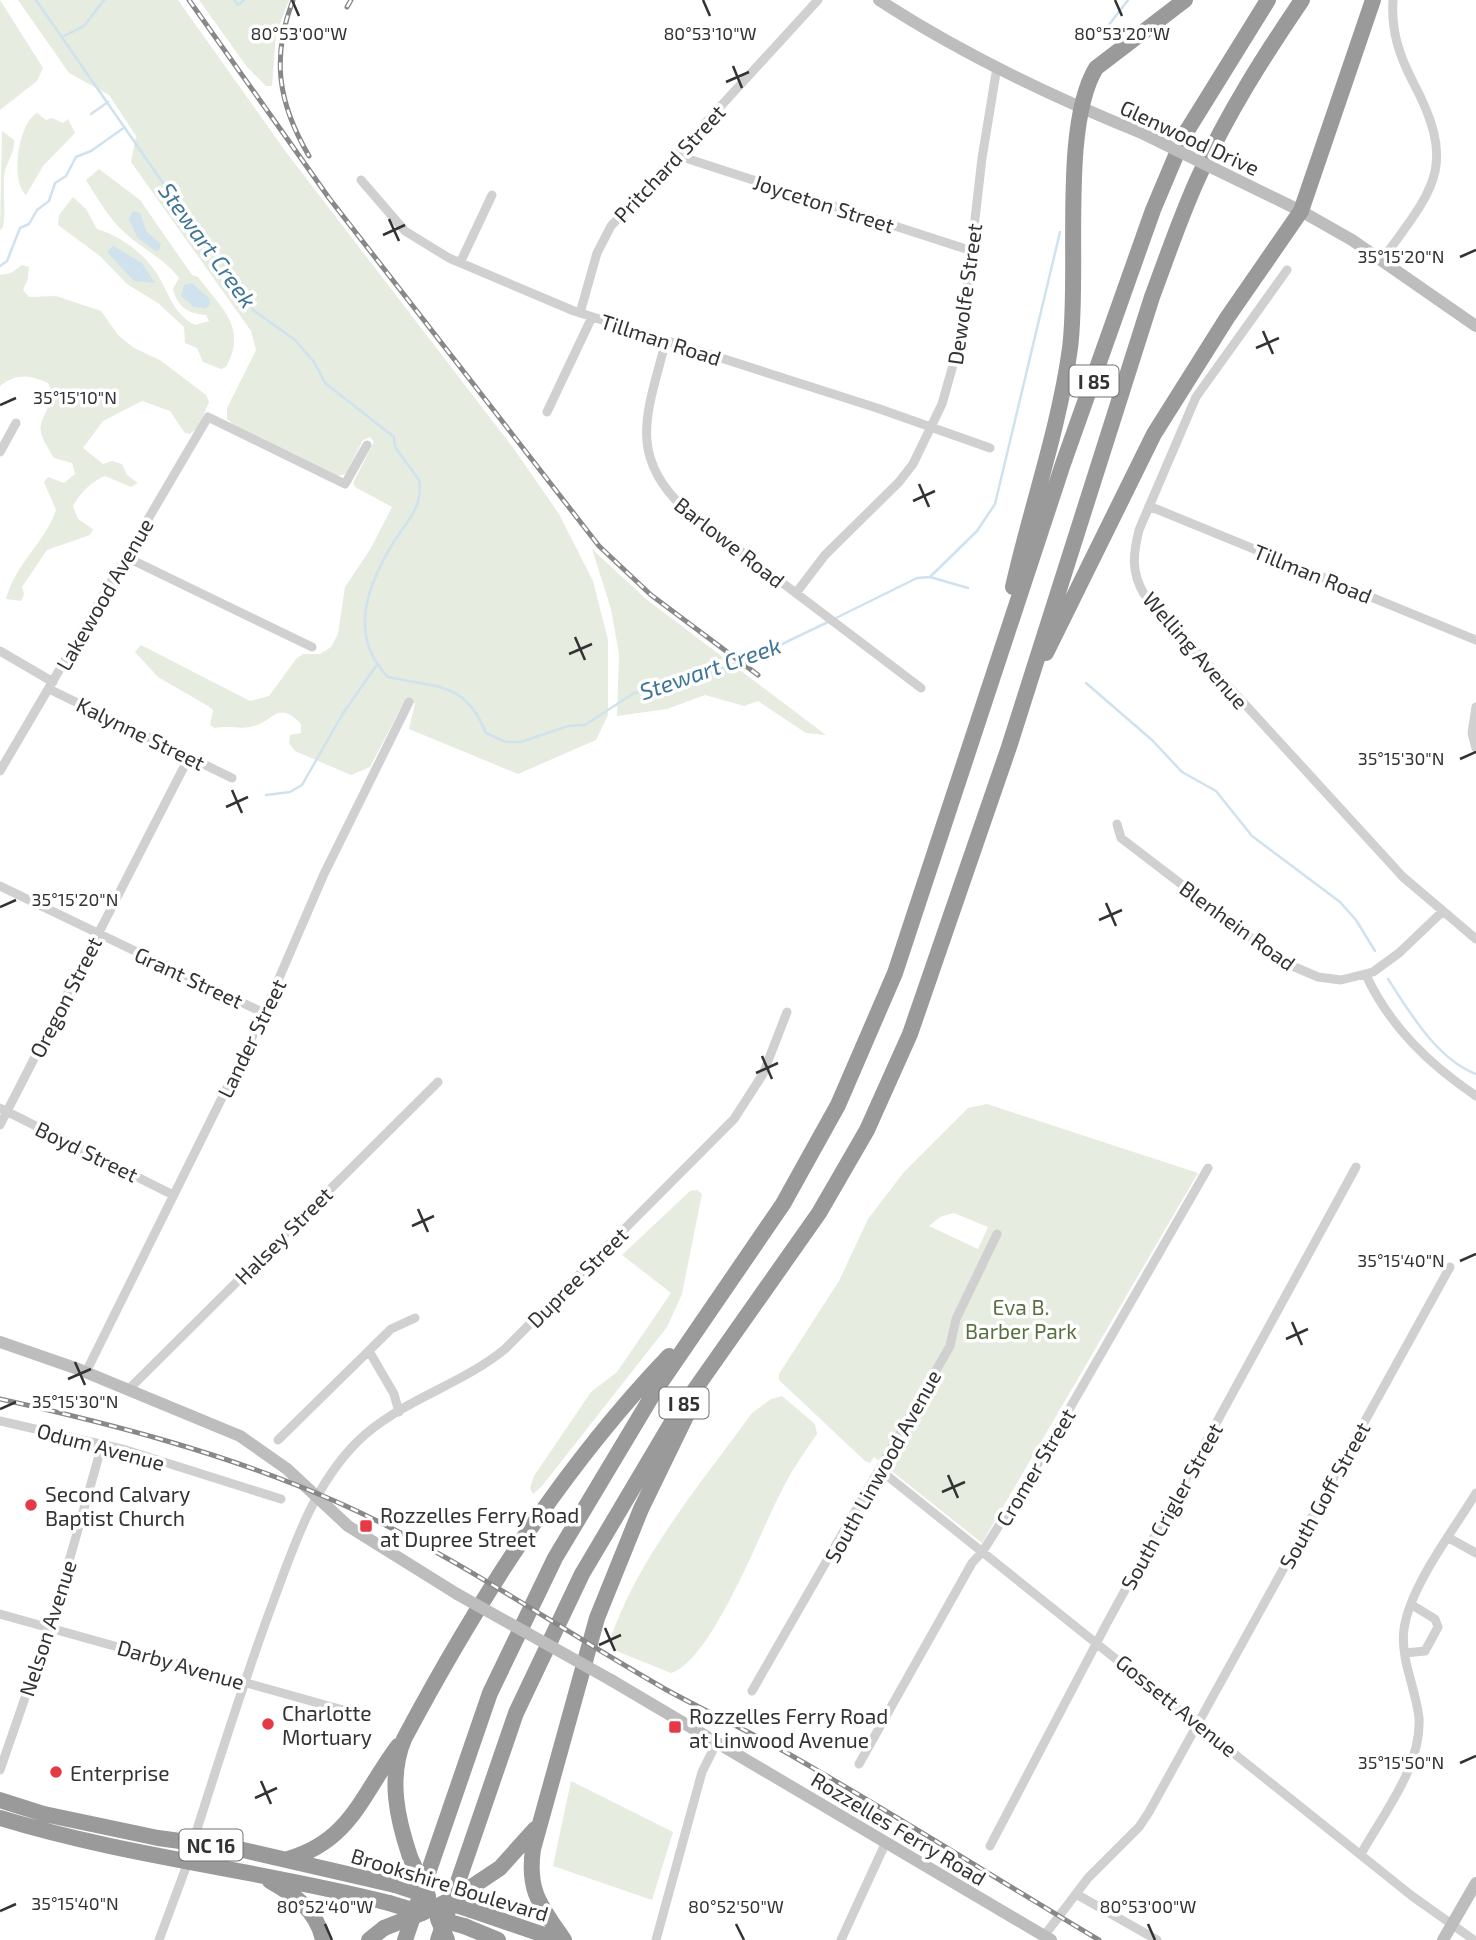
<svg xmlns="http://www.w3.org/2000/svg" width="1476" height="1940" viewBox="0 0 1476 1940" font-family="'Exo 2',sans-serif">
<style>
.green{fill:#e6ecdf;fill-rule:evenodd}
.water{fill:#cfe2ee}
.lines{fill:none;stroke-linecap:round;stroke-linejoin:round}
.stream{stroke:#cfe2ee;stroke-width:2.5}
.street{stroke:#d0d0d0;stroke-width:9}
.secondary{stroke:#bdbdbd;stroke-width:12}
.highway{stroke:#9a9a9a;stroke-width:16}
.rail-casing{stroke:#888;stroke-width:5}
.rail{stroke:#fff;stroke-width:2.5;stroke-dasharray:8;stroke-linecap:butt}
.secondary-bridge{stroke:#bdbdbd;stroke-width:12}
.highway-bridge{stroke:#9a9a9a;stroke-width:16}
.ticks{fill:none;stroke:#333;stroke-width:2.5}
.poi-dot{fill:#e63946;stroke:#fff;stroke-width:2.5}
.labels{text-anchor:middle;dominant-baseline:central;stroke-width:7;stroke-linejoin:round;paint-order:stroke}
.shield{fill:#fff;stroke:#707070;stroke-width:2}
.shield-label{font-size:19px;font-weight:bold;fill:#333}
.street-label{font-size:21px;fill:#333;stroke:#fff}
.park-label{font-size:21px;fill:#56703f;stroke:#fff}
.poi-label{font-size:21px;fill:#333;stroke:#fff;text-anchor:start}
.water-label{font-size:23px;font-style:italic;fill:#3f7597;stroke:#fff}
.ticks-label{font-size:18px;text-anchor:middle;fill:#333;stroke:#fff;stroke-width:7;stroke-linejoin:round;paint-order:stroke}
</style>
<rect width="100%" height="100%" fill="#fff"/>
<path class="green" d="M 0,0 L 43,68 L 37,81 L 0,110 Z
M 18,0 L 178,0 L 286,152 L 514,449 L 559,514 L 593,581 L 608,640 L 608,715 L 596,740 L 518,774 L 409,729 L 415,703 L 404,702 L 370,767 L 351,775 L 295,751 L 289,743 L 290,735 L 301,733 L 301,724 C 278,700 275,720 254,726 C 243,730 228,725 215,728 L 210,725 L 213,710 L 208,706 L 158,677 L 135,652 L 141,645 L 250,701 L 269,696 L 296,659 L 303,654 L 320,654 L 331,647 L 338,634 L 345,587 L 371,548 L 392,507 L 355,487 L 353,483 L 374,442 L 370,437 L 363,440 L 346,474 L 337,476 L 235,426 L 227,419 L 227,408 L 256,350 L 251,331 L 131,162 L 136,136 L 109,95 L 69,73 Z
M 199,0 L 289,0 L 276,34 L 272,86 L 266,86 L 247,67 Z
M 37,113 L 46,120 L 52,118 L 63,123 L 68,119 L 75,133 L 43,166 L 26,195 C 10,182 18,123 37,113 Z
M 2,131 L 14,140 C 15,155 5,163 4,177 C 3,194 6,210 3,227 L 0,230 Z
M 99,169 L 140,200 L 192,275 L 198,277 C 221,308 248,327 226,367 L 221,369 L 203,362 L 197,348 L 185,343 L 184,327 L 158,303 L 127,284 L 100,256 L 58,225 L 59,215 L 73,197 L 86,209 L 97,229 C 121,236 148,256 160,279 C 171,298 174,314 195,325 L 209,321 L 206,315 C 189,314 177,307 173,289 L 179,278 C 165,259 144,250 125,233 C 108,217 98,199 86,180 Z
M 22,265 L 29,267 L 28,279 L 23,290 L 29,297 L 56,296 L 101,311 L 118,335 L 134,348 L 160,360 L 206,395 L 209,402 L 198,427 L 190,434 L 185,433 L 170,411 L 142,401 L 103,421 L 83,448 L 103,464 L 112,461 L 122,464 L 127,475 L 138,483 L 131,487 L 105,476 C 92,481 80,493 73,506 L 78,519 L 93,529 L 90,535 L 47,550 L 22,587 L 24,594 L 21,601 L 6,599 C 15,564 46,541 56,510 L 44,482 L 48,477 L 64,483 L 75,474 L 72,463 L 54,458 C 32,423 41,429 53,394 L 48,383 C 28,375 18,373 0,386 L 0,275 L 11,273 Z
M 592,549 L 646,599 L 826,735 L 806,733 L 758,701 L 744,706 L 705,695 L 667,709 L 617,716 L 619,654 L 611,609 Z
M 987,1104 L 1198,1173 L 982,1543 L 874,1457 L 870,1463 L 865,1461 L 779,1380 L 779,1374 L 839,1281 L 868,1219 L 904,1172 L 968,1108 ZM 954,1213 L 988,1227 L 978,1249 L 929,1226 L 940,1217 Z
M 697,1190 L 702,1194 L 682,1294 L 667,1327 L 542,1486 L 533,1494 L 530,1488 L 534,1476 L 591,1392 L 617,1372 L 671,1293 L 622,1255 L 690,1191 Z
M 782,1396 L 815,1424 L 817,1434 C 803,1454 790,1473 780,1494 C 759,1534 712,1660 671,1673 L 614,1650 L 609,1643 C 637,1558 700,1485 752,1413 L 771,1399 Z
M 571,1781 L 673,1832 L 652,1900 L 553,1866 Z"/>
<path class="water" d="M 133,211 L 140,213 L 147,232 L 161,244 L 159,250 L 155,251 L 137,237 L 129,219 Z
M 113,246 L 142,263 L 155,283 L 134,281 L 107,252 Z
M 192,283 L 209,298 L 210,304 L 206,308 L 194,307 L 181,296 L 184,285 Z"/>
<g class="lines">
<path class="stream" d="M 36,0 L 172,196 L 244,290 L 253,310 L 295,340 L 314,362 L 325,383 L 394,437 L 395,447 L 419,480 C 424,506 406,523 393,543 C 367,586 348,636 388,677 C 437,688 465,681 486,733 L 506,742 L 521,742 L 568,726 L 585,725 L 634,693 L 666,688 L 755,657 L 828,622
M 234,0 L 238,5 L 244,0
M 1105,30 L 1128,0
M 62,37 L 84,26 L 104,0
M 91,114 L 108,102
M 0,266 L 7,261 L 20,228 L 29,224 L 37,210 L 49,201 L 55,183 L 66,176 L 76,157 L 91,151 L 125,127
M 930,577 L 977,531 L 995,504 L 1060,232
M 834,619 L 917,578 L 930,577 L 968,588
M 1086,683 L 1152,740 L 1182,772 L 1216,791 L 1252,836 L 1340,902 L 1356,920 L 1375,951
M 266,795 L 290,792 L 302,785 L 342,715 L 376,666
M 1388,979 C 1410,1013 1437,1059 1476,1074"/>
<path class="street" d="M 676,155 L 972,251
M 361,180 L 405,231 L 449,258 L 574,311 L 877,408 L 990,448
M 1382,260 C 1434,188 1458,167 1413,82 C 1399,55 1391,31 1393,0
M 460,263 L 492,195
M 1287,270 L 1196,397 L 1139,530 C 1133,554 1131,572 1144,594 L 1403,877 L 1476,939
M 580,313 L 597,253 L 611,226 L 818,0
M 666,340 C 649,409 625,454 685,509 L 921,688
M 547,412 L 592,317
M 0,452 L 16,423
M 1149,506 L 1476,640
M 126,557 L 312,647
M 796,593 L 825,555 L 899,482 L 913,464 L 942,404 L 962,333 L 982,158 L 997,67
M 0,651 L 53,682
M 49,689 L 232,778
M 1476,707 L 1472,733 L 1476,748
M 0,771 L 208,417 L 345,484 L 367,445
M 1117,824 L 1121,838 L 1283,962 L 1318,977 L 1341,980 L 1373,972 L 1399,953 L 1442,912
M 0,886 L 264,1013
M 1366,975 C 1390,1027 1429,1064 1476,1096
M 0,1108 L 173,1195
M 0,1125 L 189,757
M 369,1351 L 394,1394 L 399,1412
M 86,1372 L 264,1013 L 324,874 L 409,702
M 129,1389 L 438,1082
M 0,1421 L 126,1450 L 281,1499
M 278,1440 L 391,1329 L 415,1318
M 880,1470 L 1412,1896 L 1474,1940
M 1449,1538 L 1476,1553
M 0,1614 L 361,1715
M 1405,1653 L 1425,1651 L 1438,1627 L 1435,1619 L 1412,1605
M 752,1691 L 950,1346 L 956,1319 L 997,1234
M 859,1764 L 972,1563 L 983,1551 L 1040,1460 L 1208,1168
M 0,1770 L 54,1614 L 102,1445
M 193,1842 C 218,1763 243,1683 272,1605 C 293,1548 313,1486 357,1442 C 398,1401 460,1386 505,1349 L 734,1119 L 763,1074 L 787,1012
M 990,1846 L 1107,1623 L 1356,1167
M 1361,1854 C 1383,1814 1422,1766 1419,1718 C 1416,1689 1400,1659 1404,1629 C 1410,1586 1453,1531 1476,1493
M 1076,1894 L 1157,1940
M 1044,1936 L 1088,1878 L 1139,1827 L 1149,1812 L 1450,1267
M 159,1940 L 188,1862
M 656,1940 L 702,1772 L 717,1742
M 841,1940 L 886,1842"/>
<path class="secondary" d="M 879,0 C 962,54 1052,97 1144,134
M 1215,169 L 1301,211 L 1352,240 L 1476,326
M 0,1342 L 78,1369 L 240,1436 L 287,1469 L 348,1526 L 457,1594
M 611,1680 L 1051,1940
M 1443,1940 L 1476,1883"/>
<path class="highway" d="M 1013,587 C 1031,507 1059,429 1070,348 C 1080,273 1060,128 1096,68 L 1185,0
M 1046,653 L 1154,434 L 1227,318 L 1301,211 L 1373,0
M 0,1800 L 44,1814 L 158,1838 L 239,1849 L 395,1885
M 0,1818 C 127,1857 260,1870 389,1903
M 410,1857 C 397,1818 388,1778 404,1739 C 477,1602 561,1469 669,1356
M 288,1859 C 351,1841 362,1794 398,1746
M 270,1881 C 295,1895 317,1911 323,1940
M 479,1882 L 500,1868 L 535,1829
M 471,1910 L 559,1940
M 422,1913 L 446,1902
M 464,1926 L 498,1940
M 369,1940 L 384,1928
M 405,1940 L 490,1693 L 555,1558 L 655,1391 L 783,1204 L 838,1105 L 895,973 L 1063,464 L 1153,210 L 1185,134 L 1268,0
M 438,1940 L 516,1713 L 582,1574 L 672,1422 L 819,1213 L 867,1130 L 910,1034 L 1009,747 L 1152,297 C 1167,257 1181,215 1199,176 C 1227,114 1264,56 1302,0
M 564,1940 C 541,1906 527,1892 533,1849 L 597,1618 L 641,1509 L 692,1404"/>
<g class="rail-casing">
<path id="rail" d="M 189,0 L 329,198 L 599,546 L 651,595 L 758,675
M 293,0 C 271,58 278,103 309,156
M 347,7 L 351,0
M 0,1399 C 116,1425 228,1454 337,1502 C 452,1553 556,1627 665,1689 C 703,1710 742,1728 780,1749 C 888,1810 993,1877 1099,1940"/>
</g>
<use href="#rail" class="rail"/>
<path class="secondary-bridge" d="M 1144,134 L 1215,169
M 457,1594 L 611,1680"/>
<path class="highway-bridge" d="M 410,1857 L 428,1896
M 395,1885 L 428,1896
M 446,1902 L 479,1882
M 446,1902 L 471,1910
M 389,1903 L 422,1913
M 438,1919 L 464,1926
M 438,1919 L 447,1940
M 384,1928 L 422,1913"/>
</g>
<path class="ticks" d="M 292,0 L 299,16M 703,0 L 710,16M 1115,0 L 1122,16M 733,66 L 742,88M 726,82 L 749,72M 389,219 L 399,241M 383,235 L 405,225M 1460,257 L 1476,250M 1263,331 L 1273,354M 1256,348 L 1279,338M 0,405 L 16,398M 919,484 L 929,507M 913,501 L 935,491M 575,637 L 585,660M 569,654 L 592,644M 1460,759 L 1476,752M 232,790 L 242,813M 226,807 L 248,797M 1106,903 L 1116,926M 0,907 L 16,900M 1099,920 L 1122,910M 762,1056 L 772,1079M 756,1073 L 778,1063M 418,1209 L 428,1232M 412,1226 L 434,1216M 1460,1261 L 1476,1254M 1292,1322 L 1302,1345M 1286,1339 L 1308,1329M 75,1362 L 85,1385M 68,1379 L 91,1369M 0,1409 L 16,1402M 948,1475 L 958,1498M 942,1492 L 965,1482M 605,1628 L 615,1651M 599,1645 L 621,1635M 1460,1763 L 1476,1756M 261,1781 L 271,1804M 255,1798 L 277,1788M 0,1911 L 16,1904M 325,1924 L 332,1940M 736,1924 L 744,1940M 1148,1924 L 1155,1940"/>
<g class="poi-dot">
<circle cx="31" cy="1505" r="7"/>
<rect x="359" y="1519" width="14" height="14" rx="3.5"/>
<circle cx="268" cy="1724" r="7"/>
<rect x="668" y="1720" width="14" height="14" rx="3.5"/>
<circle cx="56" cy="1772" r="7"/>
</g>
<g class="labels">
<g class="shield">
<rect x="1069.5" y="365.5" width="49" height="31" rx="5"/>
<rect x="659.5" y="1387.5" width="49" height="31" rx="5"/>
<rect x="179.5" y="1829.5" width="63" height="31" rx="5"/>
</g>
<g class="shield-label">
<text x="1094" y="381">I 85</text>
<text x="684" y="1403">I 85</text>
<text x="211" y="1845">NC 16</text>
</g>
<g class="street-label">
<text transform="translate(1190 137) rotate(25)">Glenwood Drive</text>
<text transform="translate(669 163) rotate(-47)">Pritchard Street</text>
<text transform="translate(824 203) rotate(18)">Joyceton Street</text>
<text transform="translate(964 294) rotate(-82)">Dewolfe Street</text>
<text transform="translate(661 339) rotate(18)">Tillman Road</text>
<text transform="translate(730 542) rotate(38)">Barlowe Road</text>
<text transform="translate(1313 573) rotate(22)">Tillman Road</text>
<text transform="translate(104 594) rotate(-60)">Lakewood Avenue</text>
<text transform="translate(1196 650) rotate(49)">Welling Avenue</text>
<text transform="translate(141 733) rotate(26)">Kalynne Street</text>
<text transform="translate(1238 925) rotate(36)">Blenhein Road</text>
<text transform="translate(189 977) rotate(25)">Grant Street</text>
<text transform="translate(65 997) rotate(-63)">Oregon Street</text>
<text transform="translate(251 1038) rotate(-64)">Lander Street</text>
<text transform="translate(87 1151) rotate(26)">Boyd Street</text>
<text transform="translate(283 1235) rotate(-45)">Halsey Street</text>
<text transform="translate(577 1277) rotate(-45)">Dupree Street</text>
<text transform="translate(101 1446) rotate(15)">Odum Avenue</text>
<text transform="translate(882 1466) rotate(-61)">South Linwood Avenue</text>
<text transform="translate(1035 1467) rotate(-59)">Cromer Street</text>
<text transform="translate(1324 1495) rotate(-61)">South Goff Street</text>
<text transform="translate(1171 1506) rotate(-61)">South Crigler Street</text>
<text transform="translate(47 1628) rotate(-72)">Nelson Avenue</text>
<text transform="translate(181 1664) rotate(16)">Darby Avenue</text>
<text transform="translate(1177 1705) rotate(39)">Gossett Avenue</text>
<text transform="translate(899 1828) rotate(31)">Rozzelles Ferry Road</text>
<text transform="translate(450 1884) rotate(17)">Brookshire Boulevard</text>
</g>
<g class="park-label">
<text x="1021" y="1306">Eva B.<tspan x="1021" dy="24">Barber Park</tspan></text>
</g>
<g class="poi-label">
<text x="45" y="1493">Second Calvary<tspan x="45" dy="24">Baptist Church</tspan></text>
<text x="380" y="1514">Rozzelles Ferry Road<tspan x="380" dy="24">at Dupree Street</tspan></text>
<text x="282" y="1712">Charlotte<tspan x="282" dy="24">Mortuary</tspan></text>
<text x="689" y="1715">Rozzelles Ferry Road<tspan x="689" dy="24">at Linwood Avenue</tspan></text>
<text x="70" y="1772">Enterprise</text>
</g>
<g class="water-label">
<text transform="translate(208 245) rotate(54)">Stewart Creek</text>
<text transform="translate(710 668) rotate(-19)">Stewart Creek</text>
</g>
</g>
<g class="ticks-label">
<text x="299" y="40">80°53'00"W</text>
<text x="710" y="40">80°53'10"W</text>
<text x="1122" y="40">80°53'20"W</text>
<text x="1401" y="263">35°15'20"N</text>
<text x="75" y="404">35°15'10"N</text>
<text x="1401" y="765">35°15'30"N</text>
<text x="75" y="906">35°15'20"N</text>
<text x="1401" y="1267">35°15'40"N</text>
<text x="75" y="1408">35°15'30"N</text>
<text x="1401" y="1769">35°15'50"N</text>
<text x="75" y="1910">35°15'40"N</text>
<text x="325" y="1913">80°52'40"W</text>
<text x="736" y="1913">80°52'50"W</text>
<text x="1148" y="1913">80°53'00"W</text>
</g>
</svg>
